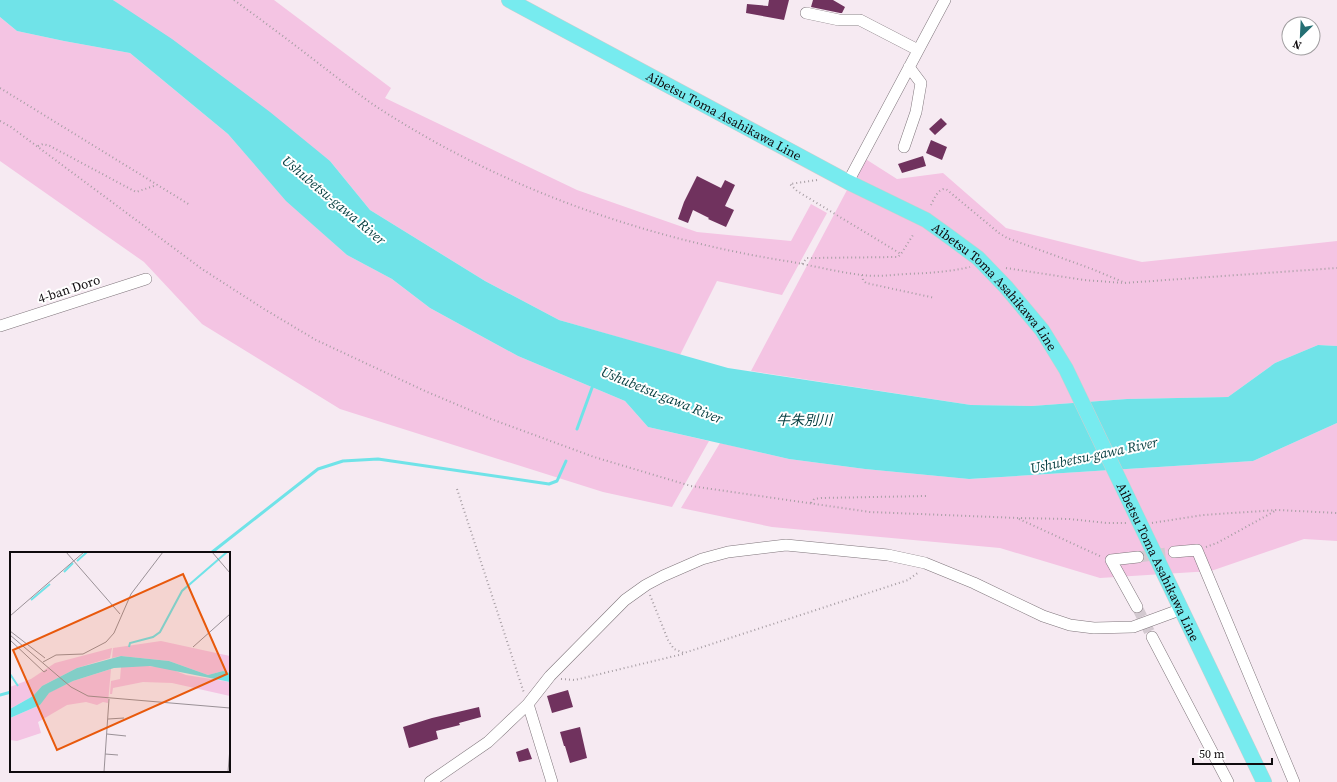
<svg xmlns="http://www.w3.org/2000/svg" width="1337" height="782" viewBox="0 0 1337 782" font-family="'Source Serif 4','Noto Sans JP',serif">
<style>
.green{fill:#f4c4e3}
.water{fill:#70e3e8}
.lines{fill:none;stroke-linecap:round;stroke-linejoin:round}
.stream{stroke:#70e3e8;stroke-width:3}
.building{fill:#70325e}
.minor-tunnel{stroke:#d3c9d0;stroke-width:11;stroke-dasharray:11 5.5;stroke-linecap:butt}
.minor-casing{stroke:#7f757b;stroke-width:12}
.major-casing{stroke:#cfcecf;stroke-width:16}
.path{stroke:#a79ea4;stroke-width:2;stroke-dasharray:1 3;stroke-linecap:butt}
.minor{stroke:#fff;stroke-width:11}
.major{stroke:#77ebef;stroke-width:15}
.labels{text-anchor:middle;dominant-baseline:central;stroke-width:4;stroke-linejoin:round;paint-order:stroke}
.street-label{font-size:13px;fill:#0f0b0e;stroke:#fff}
.water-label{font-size:14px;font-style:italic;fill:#043d3f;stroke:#fff}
.inset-river{fill:none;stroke:#70e3e8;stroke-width:2}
.inset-road{fill:none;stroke:#9a9197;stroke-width:1}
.view{fill:#e8590c;fill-opacity:0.15;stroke:#e8590c;stroke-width:2}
.inset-edge{fill:none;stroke:#0f0b0e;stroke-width:2}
</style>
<rect width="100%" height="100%" fill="#f6eaf2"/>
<path class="green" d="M 113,0 L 274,0 L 391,88 L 385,98 L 577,190 L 697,232 L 791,241 L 811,204 L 827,213 L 782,295 L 717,281 L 680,355 L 559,320 L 485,281 L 370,210 L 330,161 Z
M 0,17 L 17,31 L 64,41 L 130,53 L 228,134 L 286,200 L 347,255 L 392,279 L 430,308 L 518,356 L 625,401 L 648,427 L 709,441 L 672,507 L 603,492 L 340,409 L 202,324 L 144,262 L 0,161 Z
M 864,158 L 897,179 L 943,173 L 1006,228 L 1142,262 L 1337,241 L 1337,346 L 1318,345 L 1275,363 L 1228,397 L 1127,399 L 1032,406 L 971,405 L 751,371 Z
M 1337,423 L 1337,541 L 1304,539 L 1211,571 L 1100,578 L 1000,548 L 772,527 L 681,508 L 720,443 L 789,459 L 865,469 L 969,479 L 1253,461 Z"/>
<path class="water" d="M 0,0 L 113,0 L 172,39 L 270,112 L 330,161 L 370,210 L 485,281 L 559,320 L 728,368 L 971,405 L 1032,406 L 1127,399 L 1228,397 L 1275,363 L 1318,345 L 1337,346 L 1337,423 L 1253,461 L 969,479 L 865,469 L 789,459 L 648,427 L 625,401 L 518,356 L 430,308 L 392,279 L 347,255 L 286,201 L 228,134 L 130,53 L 64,41 L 17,31 L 0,17 Z"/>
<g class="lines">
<path class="stream" d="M 577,429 L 593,385
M 211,553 L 318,469 L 343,461 L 378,459 L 549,484 L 557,481 L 566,461
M 0,695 L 11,692"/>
</g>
<path class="building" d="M 769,0 L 789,0 L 784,20 L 746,13 L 747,4 L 768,6 Z
M 813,0 L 833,0 L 845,7 L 842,13 L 840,13 L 811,7 Z
M 941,118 L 947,124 L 935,135 L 929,129 Z
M 931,140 L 947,147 L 942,160 L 926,153 Z
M 923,156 L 926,166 L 902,173 L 898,164 Z
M 697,176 L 721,188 L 725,180 L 735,185 L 725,206 L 734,210 L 726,227 L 708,219 L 709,218 L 693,210 L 688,223 L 678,219 L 684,202 Z
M 568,690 L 573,707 L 552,713 L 547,696 Z
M 479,707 L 481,717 L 459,723 L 460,725 L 436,731 L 438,739 L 409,748 L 403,727 L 432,718 Z
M 580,727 L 587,758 L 570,763 L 565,746 L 564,746 L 560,732 Z
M 528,748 L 532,759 L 519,762 L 516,752 Z"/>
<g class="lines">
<path class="minor-tunnel" d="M 1138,557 L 1174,552
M 1137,607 L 1152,637"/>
<g class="minor-casing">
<path id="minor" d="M 806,13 L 839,20 L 860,20 L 918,50
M 904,147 L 916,112 L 921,83 L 909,67
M 848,182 L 945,0
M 0,326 L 146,279
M 1174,552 L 1197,550 L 1294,782
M 1137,607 L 1111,560 L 1138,557
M 1152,637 L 1228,782
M 528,704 L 552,782
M 430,782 L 488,742 L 528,704 L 550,676 L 625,600 L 646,585 L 663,576 L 702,559 L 728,552 L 786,545 L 888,555 L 925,563 L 974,583 L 1043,616 L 1070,625 L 1094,628 L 1133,627 L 1182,609"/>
</g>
<g class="major-casing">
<g id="major">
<path id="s1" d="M 509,0 L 848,182 L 926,220 L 951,238 L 978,258 L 1006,287 L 1042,330 L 1066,369 L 1264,782"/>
</g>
</g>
<path class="path" d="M 234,0 C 267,24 299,48 331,73 C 347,85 363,98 380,109 C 502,188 643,238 786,261 C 811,265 836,272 862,275 C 876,277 891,275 906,274 C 928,273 949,272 970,267
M 0,88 L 190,205
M 0,121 L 11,127 L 202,269 L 264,309 L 316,340 L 425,391 L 491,419 L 594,457 L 691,486 L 870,512 L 1018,518 L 1069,519 L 1107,523 L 1126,523
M 38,146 L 43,144 L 50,146 L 136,192 L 157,185
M 817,180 L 790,184 L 797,191 L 901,254
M 931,205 C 934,199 938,188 946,189 L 999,233 L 1007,238 L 1092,269 L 1123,282
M 802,264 L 807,258 L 810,258 L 898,257 L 901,254 L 913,235
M 1006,268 L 1084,280 L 1124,283 L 1337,268
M 862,275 L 863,280 L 866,283 L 935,298
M 457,489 L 524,693
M 811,503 L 814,499 L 821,498 L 927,496
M 1019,519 L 1102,557
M 1152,523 L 1203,515 L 1277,510 L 1337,513
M 1206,547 L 1217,543 L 1275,511
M 650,595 L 668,640 L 674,649 L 684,653 L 908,580 L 919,572
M 561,679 L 575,680 L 683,654"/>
<use href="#minor" class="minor"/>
<use href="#major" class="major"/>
</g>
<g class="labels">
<g class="street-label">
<text stroke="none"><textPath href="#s1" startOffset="244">Aibetsu Toma Asahikawa Line</textPath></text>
<text transform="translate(69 289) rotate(-18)">4-ban Doro</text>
<text stroke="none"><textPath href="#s1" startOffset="568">Aibetsu Toma Asahikawa Line</textPath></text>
<text stroke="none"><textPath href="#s1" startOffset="892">Aibetsu Toma Asahikawa Line</textPath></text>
</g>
<g class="water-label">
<text transform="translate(334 200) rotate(40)">Ushubetsu-gawa River</text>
<text transform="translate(662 395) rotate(22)">Ushubetsu-gawa River</text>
<text x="804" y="420">牛朱別川</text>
<text transform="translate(1094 455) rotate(-12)">Ushubetsu-gawa River</text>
</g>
</g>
<g transform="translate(10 552)">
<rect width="220" height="220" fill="#f6eaf2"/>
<path d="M 151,89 L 220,104 L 220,121 L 213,119 L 198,123 L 159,109 L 111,104 L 102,106 L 103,96 ZM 102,96 L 100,106 L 67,116 L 32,134 L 23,144 L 0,157 L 0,135 L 21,127 L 45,111 ZM 128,113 L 158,116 L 176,123 L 220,130 L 220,144 L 162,131 L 133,130 L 103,136 L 102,142 L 100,142 L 101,129 L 110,127 L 111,115 ZM 101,117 L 98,151 L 93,150 L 87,153 L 76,150 L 57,153 L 28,170 L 31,181 L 7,189 L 0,188 L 0,166 L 30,153 L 38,141 L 63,129 Z" fill="#f4c4e3"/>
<path d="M 111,104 L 159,109 L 198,123 L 213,119 L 220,121 L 220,130 L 140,114 L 104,116 L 63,129 L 39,141 L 30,153 L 0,166 L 0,157 L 23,144 L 32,134 L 67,116 Z" fill="#70e3e8"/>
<path class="inset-river" d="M 67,9 L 77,0M 54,20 L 63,11M 21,48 L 40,32M 119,95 L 120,91 L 143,85 L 150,80 L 172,39 L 217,0M 0,122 L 8,134"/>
<path class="inset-road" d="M 56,0 L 110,62M 202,0 L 220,21M 0,64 L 74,0M 0,79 L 35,106M 0,83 L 61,135 L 78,144 L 220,156M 0,88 L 34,120 L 37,118M 183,95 L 220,62M 33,110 L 46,103 L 73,102 L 96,90 L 104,81 L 121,42 L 153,0M 98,167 L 114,166M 97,182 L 116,184M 95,202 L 108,203M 94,220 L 99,147M 218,220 L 220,196"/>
<path class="view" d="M 173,22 L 217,122 L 47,198 L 3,98 Z"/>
<rect width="220" height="220" class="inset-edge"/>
</g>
<g transform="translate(1301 36) rotate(204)"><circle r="19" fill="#ffffff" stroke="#9f9d9f"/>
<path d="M0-3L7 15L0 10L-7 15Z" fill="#246f73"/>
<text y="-6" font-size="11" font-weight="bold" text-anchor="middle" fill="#0f0b0e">N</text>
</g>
<path d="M1193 758v6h79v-6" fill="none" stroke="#0f0b0e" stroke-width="2"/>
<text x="1199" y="758" font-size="12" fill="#0f0b0e" stroke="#ffffff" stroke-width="3" paint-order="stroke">50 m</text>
</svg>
